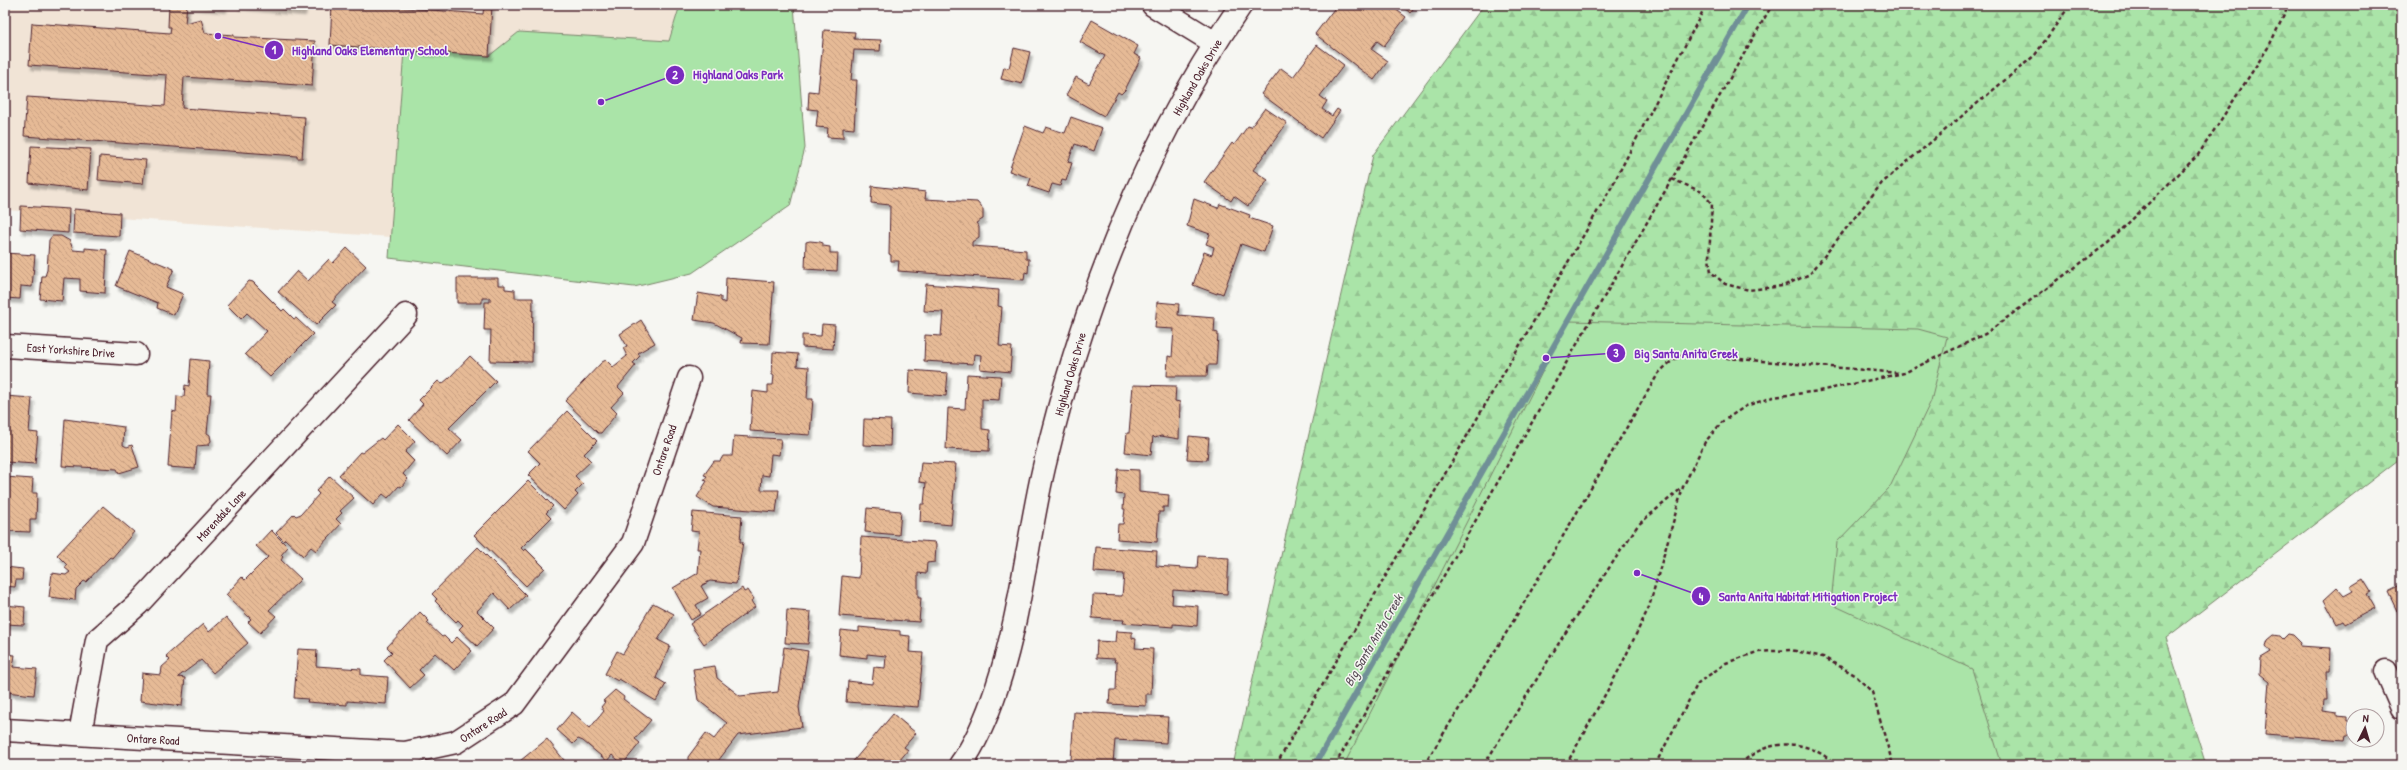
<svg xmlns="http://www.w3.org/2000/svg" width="2407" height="770" viewBox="0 0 2407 770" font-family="'Patrick Hand',sans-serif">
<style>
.built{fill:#f1e4d6}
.forest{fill:url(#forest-firs);stroke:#7a826a}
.park{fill:#aae4a8;stroke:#7a826a}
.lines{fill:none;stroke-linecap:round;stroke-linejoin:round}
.stream{stroke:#6f8f97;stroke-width:6}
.building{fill:url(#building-back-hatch);stroke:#4a1f2b;filter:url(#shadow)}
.minor-casing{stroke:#4a1f2b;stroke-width:25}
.path{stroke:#4a1f2b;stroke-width:2.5;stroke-dasharray:4 3;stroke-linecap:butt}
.minor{stroke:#f6f6f2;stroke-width:22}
.labels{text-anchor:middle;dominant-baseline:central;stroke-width:3;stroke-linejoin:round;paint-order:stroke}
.street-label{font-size:12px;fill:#4a1f2b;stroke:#f6f6f2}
.water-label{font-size:13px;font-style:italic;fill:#5a4e58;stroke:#f6f6f2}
.leader{fill:none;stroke:#7b2cbf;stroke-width:1.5}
.callout-dot{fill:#7b2cbf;stroke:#f6f6f2;stroke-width:1.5}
.mark-label{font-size:12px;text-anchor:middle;font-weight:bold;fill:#fff}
.callout-label{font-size:13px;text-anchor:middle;font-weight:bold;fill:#7b2cbf;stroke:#f6f6f2;stroke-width:3;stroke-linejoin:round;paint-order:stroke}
</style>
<defs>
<pattern id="forest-firs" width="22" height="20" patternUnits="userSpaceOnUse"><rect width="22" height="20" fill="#aae4a8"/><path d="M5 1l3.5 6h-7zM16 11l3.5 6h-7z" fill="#94c391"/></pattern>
<pattern id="building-back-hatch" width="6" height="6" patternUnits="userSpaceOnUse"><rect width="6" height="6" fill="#e6ba96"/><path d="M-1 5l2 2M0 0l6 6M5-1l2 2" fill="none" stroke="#c79f81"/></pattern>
<filter id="shadow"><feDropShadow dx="2.5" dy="4.5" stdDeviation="1" flood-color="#0004"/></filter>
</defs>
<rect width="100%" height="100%" fill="#f6f6f2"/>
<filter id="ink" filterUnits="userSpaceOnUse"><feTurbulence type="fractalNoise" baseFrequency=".025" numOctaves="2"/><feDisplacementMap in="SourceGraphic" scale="8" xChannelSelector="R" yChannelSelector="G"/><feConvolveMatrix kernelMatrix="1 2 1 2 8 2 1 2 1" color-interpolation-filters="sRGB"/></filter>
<g filter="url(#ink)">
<path class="built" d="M 6,5 L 680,5 L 669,41 L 519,32 L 489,56 L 404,50 L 391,237 L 5,210 Z"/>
<path class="forest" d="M 1484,5 L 2402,5 L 2402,457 L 2166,638 L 2206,765 L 1233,765 L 1373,155 Z"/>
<path class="park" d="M 680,5 L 794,5 L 805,148 L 790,206 L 692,273 L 634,287 L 389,258 L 404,50 L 489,56 L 519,32 L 669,41 Z
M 1568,321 L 1918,329 L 1947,337 L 1931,401 L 1890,487 L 1837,542 L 1831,604 L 1972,669 L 2002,765 L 1344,765 Z"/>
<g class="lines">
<path class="stream" d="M 1315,765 L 1748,5"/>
</g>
<path class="building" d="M 169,5 L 224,5 L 224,8 L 187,5 L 185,23 L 201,19 L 205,33 L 234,35 L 234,37 L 315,41 L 312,86 L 184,77 L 182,108 L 305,117 L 302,158 L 297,158 L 297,156 L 24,136 L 27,97 L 165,106 L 167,75 L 29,65 L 32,23 L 170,33 L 171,27 L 168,27 Z
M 236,5 L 304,5 L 303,11 Z
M 332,5 L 367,5 L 483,14 L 484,5 L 492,5 L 489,56 L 330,45 Z
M 1337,5 L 1390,5 L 1406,17 L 1384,46 L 1377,41 L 1371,49 L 1388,61 L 1374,80 L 1315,34 Z
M 1401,5 L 1416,5 L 1410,13 Z
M 1092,20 L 1138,46 L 1134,54 L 1141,58 L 1125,90 L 1121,94 L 1118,92 L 1104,116 L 1066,95 L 1076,77 L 1089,84 L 1105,56 L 1080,42 Z
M 824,30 L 855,32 L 854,39 L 881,40 L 880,51 L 854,50 L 851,80 L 857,80 L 854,129 L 843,128 L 843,138 L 827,137 L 828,128 L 816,127 L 818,110 L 808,109 L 809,91 L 818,92 Z
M 1317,45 L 1344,65 L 1320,96 L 1327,101 L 1322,109 L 1332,116 L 1337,109 L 1340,111 L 1321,138 L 1261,94 L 1281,68 L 1293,77 Z
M 1014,48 L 1030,52 L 1022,84 L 1001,79 L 1004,67 L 1009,68 Z
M 1265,108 L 1287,123 L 1253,170 L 1268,180 L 1248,206 L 1234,196 L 1231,201 L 1204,182 L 1232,143 L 1234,145 L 1248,126 L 1251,127 Z
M 1071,117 L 1102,128 L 1094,151 L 1075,144 L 1068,162 L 1072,163 L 1066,181 L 1062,180 L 1060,186 L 1052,184 L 1049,193 L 1028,186 L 1031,178 L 1009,171 L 1025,126 L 1043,133 L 1046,127 L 1065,133 Z
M 31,146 L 91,149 L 88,190 L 29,183 Z
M 100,156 L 146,160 L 143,184 L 98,180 Z
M 872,186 L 926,192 L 925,199 L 977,202 L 983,209 L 983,219 L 976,223 L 979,227 L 979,237 L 972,242 L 972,246 L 1026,250 L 1026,259 L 1029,259 L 1028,273 L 1025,272 L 1024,280 L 898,271 L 899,261 L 891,261 L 891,255 L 889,254 L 890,205 L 871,203 Z
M 1194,199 L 1218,208 L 1220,204 L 1250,215 L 1249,218 L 1273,226 L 1264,252 L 1241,244 L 1223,294 L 1218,292 L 1217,294 L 1193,285 L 1204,252 L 1212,255 L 1214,247 L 1206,244 L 1210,234 L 1187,226 Z
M 21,206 L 69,209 L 68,233 L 20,229 Z
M 74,209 L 120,213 L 119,236 L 73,233 Z
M 52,236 L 61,236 L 70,241 L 73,250 L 85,251 L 85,248 L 107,250 L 105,293 L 80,291 L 80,279 L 64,278 L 62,301 L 40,299 L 42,276 L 45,276 L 47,270 L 49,240 Z
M 810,241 L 820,242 L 823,243 L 823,246 L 830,247 L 830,253 L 838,253 L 837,271 L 805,269 L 806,242 Z
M 347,248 L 366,266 L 332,302 L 336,305 L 316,325 L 278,292 L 297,271 L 308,281 L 329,259 L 333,263 Z
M 130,251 L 174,269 L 166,287 L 183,294 L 174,315 L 157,308 L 158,303 L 116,286 Z
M 5,253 L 35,255 L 32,287 L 21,286 L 20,299 L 5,298 Z
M 457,278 L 498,278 L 498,285 L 505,285 L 505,289 L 515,290 L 515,298 L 533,298 L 532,362 L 490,361 L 491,330 L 484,330 L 485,302 L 490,302 L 490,298 L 482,298 L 482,303 L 457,303 Z
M 726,278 L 774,282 L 769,344 L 741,343 L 742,338 L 714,323 L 694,320 L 698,293 L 721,297 L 721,301 L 725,303 Z
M 249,281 L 253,282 L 282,311 L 284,309 L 294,319 L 296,318 L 313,334 L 270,377 L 245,354 L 267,331 L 247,313 L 241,319 L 227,305 Z
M 926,284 L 999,290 L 998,306 L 1002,307 L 999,346 L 1012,347 L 1010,372 L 980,369 L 981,355 L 974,354 L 973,364 L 924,361 L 925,335 L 941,336 L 943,312 L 924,311 Z
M 1157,302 L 1179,304 L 1178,315 L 1215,318 L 1214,332 L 1218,333 L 1216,365 L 1208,365 L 1207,376 L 1167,376 L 1168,356 L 1172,357 L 1174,329 L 1155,328 Z
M 641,320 L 655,343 L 638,353 L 640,356 L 633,363 L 636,365 L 618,387 L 624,393 L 611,407 L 617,413 L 601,433 L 598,433 L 565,401 L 602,362 L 606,360 L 613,367 L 627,356 L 623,348 L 627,346 L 620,334 Z
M 822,324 L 835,325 L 833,349 L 802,347 L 802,335 L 821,336 Z
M 773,352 L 798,354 L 797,366 L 809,367 L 807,399 L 813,399 L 810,435 L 750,431 L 753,391 L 768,393 L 768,385 L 773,385 L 774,375 L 772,375 Z
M 470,356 L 496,381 L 449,428 L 462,440 L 447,456 L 409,420 L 423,404 L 419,400 L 438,381 L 442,384 L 449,378 Z
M 191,359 L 209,361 L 207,394 L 211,394 L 207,433 L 210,435 L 211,441 L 208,445 L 197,446 L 195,469 L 168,467 L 172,411 L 176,412 L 177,396 L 184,397 L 185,385 L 189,386 Z
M 910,370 L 948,373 L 946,396 L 909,393 Z
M 967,374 L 1001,376 L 999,400 L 982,399 L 982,429 L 990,430 L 989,451 L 946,449 L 948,408 L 965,409 Z
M 1133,385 L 1176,386 L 1175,401 L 1180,402 L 1179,439 L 1161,436 L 1155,438 L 1153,436 L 1151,455 L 1125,452 L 1127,433 L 1129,433 Z
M 5,396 L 32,398 L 29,432 L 38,433 L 35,464 L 5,462 Z
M 567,411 L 597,441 L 584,454 L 591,461 L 575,476 L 583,484 L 575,492 L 578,495 L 564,510 L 528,475 L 540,463 L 528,451 Z
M 65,419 L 124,427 L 123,445 L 127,447 L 132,445 L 139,467 L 119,473 L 117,469 L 62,466 Z
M 864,419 L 891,420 L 890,446 L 863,445 Z
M 398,424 L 415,441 L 405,452 L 414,461 L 403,474 L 408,479 L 401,487 L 399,486 L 388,498 L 383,494 L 373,505 L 339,475 L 360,452 L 362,453 L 381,438 L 383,440 Z
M 734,436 L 781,439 L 779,455 L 771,454 L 769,476 L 762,475 L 761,490 L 779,490 L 776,512 L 713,507 L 697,497 L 707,481 L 704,480 L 707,476 L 704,475 L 714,461 L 720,461 L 723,456 L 732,456 Z
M 1189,436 L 1209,438 L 1207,460 L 1187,459 Z
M 921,462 L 956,464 L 951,525 L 920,522 L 921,504 L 924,504 L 926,483 L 919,482 Z
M 1118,469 L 1139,470 L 1139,492 L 1169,495 L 1168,507 L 1163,507 L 1163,512 L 1159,512 L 1157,542 L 1117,539 L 1118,524 L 1123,524 L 1125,509 L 1123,509 L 1124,495 L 1116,494 Z
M 330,476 L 354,498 L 340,511 L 342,513 L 336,519 L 341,524 L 316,551 L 311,547 L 303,556 L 285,539 L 284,541 L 276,533 L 294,514 L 296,516 L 301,514 L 319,494 L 316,491 Z
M 5,477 L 33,479 L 32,493 L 37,493 L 36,519 L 30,519 L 30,532 L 5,531 Z
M 528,481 L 553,506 L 546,513 L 551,518 L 521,548 L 524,551 L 526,549 L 545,568 L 526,586 L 474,535 Z
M 103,506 L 134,532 L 112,558 L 110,557 L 86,582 L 84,581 L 76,589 L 75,600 L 49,597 L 52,573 L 66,575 L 70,572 L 65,568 L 67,565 L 57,555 Z
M 867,508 L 901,511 L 899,535 L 865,532 Z
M 693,512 L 742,516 L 740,542 L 743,542 L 736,584 L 710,581 L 701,586 L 708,598 L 696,605 L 701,614 L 691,620 L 673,588 L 698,573 L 700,549 L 697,549 L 699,532 L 691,531 Z
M 271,530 L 288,547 L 281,555 L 283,557 L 281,560 L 301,579 L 269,610 L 276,616 L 260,633 L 248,622 L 251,619 L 226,595 L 242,577 L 245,580 L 268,557 L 256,546 Z
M 861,537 L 935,542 L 936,545 L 935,562 L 927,563 L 926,574 L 918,573 L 918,598 L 921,598 L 919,622 L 839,616 L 842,576 L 859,578 Z
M 478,547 L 526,595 L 510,610 L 494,593 L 477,611 L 494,628 L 477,646 L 459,629 L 463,625 L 458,620 L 456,622 L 435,601 L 437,599 L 432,594 Z
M 1096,547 L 1157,551 L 1156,566 L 1197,569 L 1198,556 L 1229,558 L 1227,594 L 1173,590 L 1172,604 L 1198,606 L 1197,626 L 1173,624 L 1173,627 L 1123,623 L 1124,620 L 1092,618 L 1093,595 L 1122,596 L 1124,574 L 1094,572 Z
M 5,567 L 23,569 L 22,580 L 16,580 L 15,587 L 5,586 Z
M 2363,579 L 2371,592 L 2367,594 L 2375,608 L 2345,624 L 2343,621 L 2337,624 L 2324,600 L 2337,588 L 2344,596 L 2353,591 L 2350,587 Z
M 2402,585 L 2402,608 L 2397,611 L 2388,592 Z
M 742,588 L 744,592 L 748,590 L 754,599 L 751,601 L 755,607 L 704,644 L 690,624 Z
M 653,603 L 674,614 L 658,640 L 670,646 L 656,678 L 666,684 L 656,701 L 619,679 L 618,681 L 605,674 L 617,651 L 623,654 Z
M 5,605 L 25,607 L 24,625 L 5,624 Z
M 787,610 L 811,612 L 808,644 L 785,643 Z
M 420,612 L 429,621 L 427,623 L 442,637 L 444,636 L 451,643 L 457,637 L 472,651 L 454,670 L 435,653 L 419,670 L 424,675 L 410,688 L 384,660 L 392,652 L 387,647 Z
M 226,617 L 248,643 L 213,673 L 201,660 L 178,677 L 185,678 L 182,706 L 140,701 L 142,673 L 161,675 L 162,667 L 170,660 L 166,656 L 203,624 L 209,632 Z
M 859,627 L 900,631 L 900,635 L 910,636 L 909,652 L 923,653 L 918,707 L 846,702 L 848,681 L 872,684 L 874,667 L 885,668 L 886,656 L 867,654 L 867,658 L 839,655 L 841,630 L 859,632 Z
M 1116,631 L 1132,632 L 1132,638 L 1136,639 L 1135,648 L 1153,649 L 1151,694 L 1146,694 L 1146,706 L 1109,704 L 1110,690 L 1116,690 L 1117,662 L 1114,662 L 1115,659 L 1096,658 L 1097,641 L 1115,642 Z
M 2288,634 L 2293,635 L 2301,643 L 2300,646 L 2330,648 L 2329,671 L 2326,671 L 2327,700 L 2324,700 L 2323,711 L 2337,713 L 2337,716 L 2347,717 L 2347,721 L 2350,721 L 2349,735 L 2346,735 L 2345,740 L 2265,734 L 2269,681 L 2260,674 L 2261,658 L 2271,652 L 2266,646 L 2268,640 L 2274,635 L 2280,636 L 2283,639 Z
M 784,647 L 808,651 L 799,707 L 802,727 L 738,735 L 715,765 L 688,765 L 688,757 L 706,733 L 714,739 L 727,723 L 698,700 L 693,669 L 715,666 L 717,678 L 740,696 L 778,692 Z
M 298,649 L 317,650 L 316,666 L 361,669 L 361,675 L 388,677 L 386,704 L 347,701 L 347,705 L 307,702 L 308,699 L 294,698 Z
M 5,654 L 15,655 L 13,667 L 37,669 L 34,695 L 5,692 Z
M 615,690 L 624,697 L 623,699 L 651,720 L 635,739 L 640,743 L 623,764 L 612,755 L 607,761 L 583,741 L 578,739 L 573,744 L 557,730 L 572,712 L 590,728 L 604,711 L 601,707 L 605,702 L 603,701 Z
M 1074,712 L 1168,717 L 1166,743 L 1115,740 L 1113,763 L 1066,765 L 1066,760 L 1071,760 Z
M 893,714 L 916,733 L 904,747 L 908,750 L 896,765 L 850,765 Z
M 547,739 L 568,765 L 515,765 Z
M 2310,762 L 2335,764 L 2335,765 L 2310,765 Z"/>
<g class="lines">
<g class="minor-casing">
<path id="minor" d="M 1153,5 L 1215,43
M 5,346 L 136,354
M 2386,671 L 2402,708
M 5,730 L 405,753 L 456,742 L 514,704 L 633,543 L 689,378
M 80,734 L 97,640 L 138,604 L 406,315
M 960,765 C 977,742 988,714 997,687 C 1021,615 1027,540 1044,467 C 1083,302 1145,144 1241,5"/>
</g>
<path class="path" d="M 1672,179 L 1702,192 L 1712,204 L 1709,258 L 1711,272 L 1725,284 L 1749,290 L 1783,286 L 1810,274 L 1882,183 L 2035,55 L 2070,5
M 1276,765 L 1611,188 L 1706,5
M 1335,765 L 1772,5
M 1424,765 L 1508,630 L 1658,374 C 1680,350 1698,346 1728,358 L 1899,373
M 1484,765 L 1562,638 L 1638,525 L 1683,487
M 1566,765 L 1620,668 L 1649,607 L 1683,487 L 1705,442 L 1723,421 L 1746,406 L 1773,397 L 1819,391 L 1904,373 L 1985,334 L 2108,243 L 2198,155 L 2269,46 L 2289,5
M 1655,765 L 1698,683 L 1726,663 L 1757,652 L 1791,650 L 1823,657 L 1855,675 L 1872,692 L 1893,765
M 1741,765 C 1744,759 1749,757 1755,753 C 1780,738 1815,743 1835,765"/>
<use href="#minor" class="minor"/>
</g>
</g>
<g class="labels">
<g class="street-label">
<text transform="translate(1197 77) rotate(-60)">Highland Oaks Drive</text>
<text transform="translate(71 350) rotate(4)">East Yorkshire Drive</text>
<text transform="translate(1070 374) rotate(-74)">Highland Oaks Drive</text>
<text transform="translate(664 450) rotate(-71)">Ontare Road</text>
<text transform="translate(221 515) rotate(-47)">Marendale Lane</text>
<text transform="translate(483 725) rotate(-33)">Ontare Road</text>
<text transform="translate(153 739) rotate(3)">Ontare Road</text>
</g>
<g class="water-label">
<text transform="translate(1373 640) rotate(-60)">Big Santa Anita Creek</text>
</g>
</g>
<path class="leader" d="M218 36L274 50M601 102L675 75M1546 358L1616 353M1637 573L1701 596"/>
<g class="callout-dot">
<circle cx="218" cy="36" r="4"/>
<circle cx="601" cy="102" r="4"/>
<circle cx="1546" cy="358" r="4"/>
<circle cx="1637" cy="573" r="4"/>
<circle cx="274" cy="50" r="10"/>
<circle cx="675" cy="75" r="10"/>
<circle cx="1616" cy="353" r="10"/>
<circle cx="1701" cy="596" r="10"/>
</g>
<g class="mark-label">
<text x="274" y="54">1</text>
<text x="675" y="79">2</text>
<text x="1616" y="357">3</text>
<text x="1701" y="601">4</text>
</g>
<g class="callout-label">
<text x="370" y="55">Highland Oaks Elementary School</text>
<text x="738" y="79">Highland Oaks Park</text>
<text x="1686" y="358">Big Santa Anita Creek</text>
<text x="1808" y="601">Santa Anita Habitat Mitigation Project</text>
</g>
<rect width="2407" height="770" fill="none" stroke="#f6f6f2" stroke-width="20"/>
<rect x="10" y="10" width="2387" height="750" fill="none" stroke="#4a1f2b" stroke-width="1.5" filter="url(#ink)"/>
<g transform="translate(2365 728) rotate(5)"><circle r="19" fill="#f6f6f2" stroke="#b1a0a2"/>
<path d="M0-3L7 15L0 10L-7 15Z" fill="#4a1f2b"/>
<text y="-6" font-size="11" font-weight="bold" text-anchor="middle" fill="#4a1f2b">N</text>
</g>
</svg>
